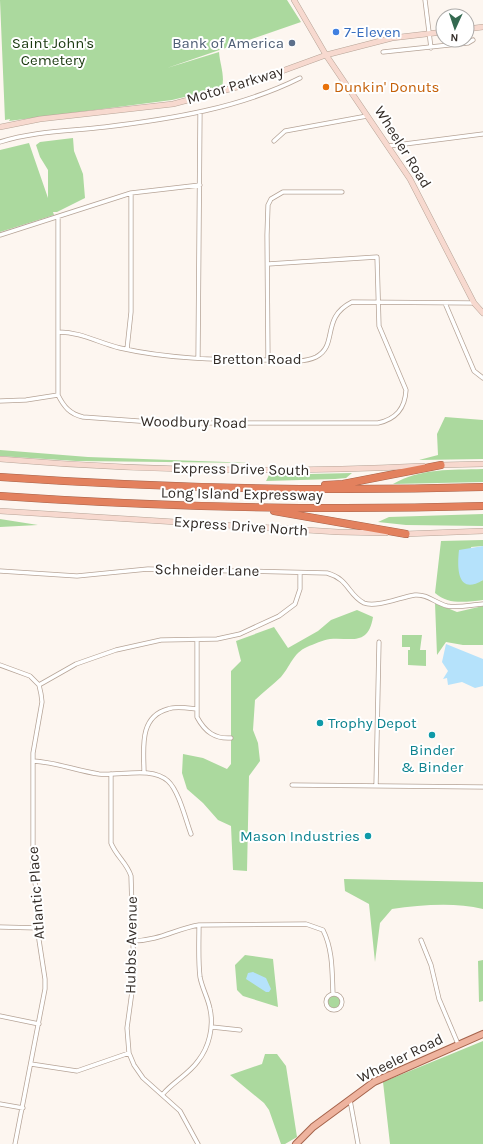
<svg xmlns="http://www.w3.org/2000/svg" width="483" height="1144" viewBox="0 0 483 1144" font-family="Karla,sans-serif">
<style>
.green{fill:#abd99e}
.water{fill:#b5e2fb}
.lines{fill:none;stroke-linecap:round;stroke-linejoin:round}
.street-casing{stroke:#b6a497;stroke-width:5}
.secondary-casing{stroke:#b6a497;stroke-width:6}
.primary-casing{stroke:#a5634b;stroke-width:8}
.highway-casing{stroke:#a5634b;stroke-width:8}
.street{stroke:#fff;stroke-width:3.5}
.secondary{stroke:#f7d9cf;stroke-width:5}
.primary{stroke:#eeb39e;stroke-width:6}
.highway{stroke:#e3815e;stroke-width:7}
.shop-dot{fill:#3f7fe0;stroke:#fff;stroke-width:1.5}
.service-dot{fill:#5c6f8a;stroke:#fff;stroke-width:1.5}
.food-dot{fill:#e8710a;stroke:#fff;stroke-width:1.5}
.culture-dot{fill:#0f9aa8;stroke:#fff;stroke-width:1.5}
.labels{text-anchor:middle;dominant-baseline:central;stroke-width:4;stroke-linejoin:round;paint-order:stroke}
.shop-label{font-size:15px;fill:#366cbe;stroke:#fff;text-anchor:start}
.park-label{font-size:15px;fill:#19380e;stroke:#fff}
.service-label{font-size:15px;fill:#4e5e75;stroke:#fff;text-anchor:end}
.street-label{font-size:15px;fill:#332c27;stroke:#fff}
.food-label{font-size:15px;fill:#c56008;stroke:#fff;text-anchor:start}
.culture-label{font-size:15px;fill:#0d838f;stroke:#fff;text-anchor:start}
</style>
<rect width="100%" height="100%" fill="#fdf6f0"/>
<path class="green" d="M 0,0 L 287,0 L 301,22 L 167,68 L 219,52 C 220,65 225,75 222,88 L 172,100 L 9,121 L 10,119 L 5,120 Z
M 73,138 L 74,151 L 83,174 L 85,198 L 57,212 L 53,212 L 54,215 L 0,232 L 0,150 L 29,143 L 48,198 L 48,170 L 40,157 L 36,145 L 40,142 Z
M 445,417 L 483,420 L 483,459 L 419,460 L 438,455 L 437,434 Z
M 0,450 L 88,457 L 254,463 L 76,461 L 0,456 Z
M 483,469 L 483,482 L 393,484 C 421,468 451,470 483,469 Z
M 352,473 L 346,478 L 335,479 L 266,481 L 269,475 Z
M 483,514 L 483,526 L 406,525 L 378,522 L 389,517 Z
M 0,519 L 38,525 L 0,527 Z
M 483,540 L 483,546 L 471,547 L 478,582 L 483,580 L 483,600 C 466,602 448,605 435,593 L 441,541 Z
M 435,603 L 457,612 L 483,606 L 483,645 L 463,645 L 446,642 L 437,655 Z
M 357,610 L 373,617 C 368,647 351,637 330,639 C 323,640 314,644 307,647 C 293,653 290,667 281,677 C 273,685 263,692 255,700 L 253,730 L 258,743 L 260,761 L 249,776 L 247,871 L 233,870 L 231,826 L 218,820 L 203,803 L 187,789 L 182,773 L 183,754 L 203,758 L 227,769 L 231,764 L 231,671 L 241,661 L 236,641 L 274,627 L 288,648 L 318,631 L 331,620 Z
M 402,635 L 422,635 L 420,650 L 426,650 L 426,666 L 408,665 L 408,650 L 410,650 L 410,647 L 402,647 Z
M 344,879 L 483,882 L 483,909 C 454,902 421,905 392,909 L 380,923 L 375,962 L 369,904 L 345,891 Z
M 245,955 L 273,959 L 278,1007 L 243,996 L 237,990 L 235,965 Z
M 483,960 L 483,1001 L 479,1002 L 478,961 Z
M327 1002a7 7 0 1 1 14 0a7 7 0 1 1-14 0Z
M 483,1041 L 483,1144 L 390,1144 L 383,1082 Z
M 265,1054 L 277,1054 L 286,1066 L 297,1137 L 285,1144 L 281,1144 L 269,1110 L 264,1103 L 230,1075 L 262,1064 Z"/>
<path class="water" d="M 483,546 L 483,580 C 457,596 457,568 459,550 Z
M 446,644 L 483,659 L 483,686 L 475,688 L 462,682 L 448,685 L 447,678 L 443,679 L 448,671 L 442,662 Z
M 253,972 L 266,978 L 271,989 L 269,992 L 266,992 L 246,979 L 248,973 Z"/>
<g class="lines">
<g class="street-casing">
<path id="street" d="M 425,0 L 431,48
M 383,52 L 468,43 L 473,40
M 274,141 L 285,131 L 367,116
M 0,142 C 33,131 71,131 105,127 C 171,119 240,108 300,78
M 389,146 L 483,134
M 58,217 L 58,395 C 64,407 70,414 83,417 L 166,423 L 378,423 C 396,419 405,409 406,390 L 379,326 L 377,257 L 268,264
M 0,235 L 131,193 L 200,185
M 445,303 L 474,371 L 483,378
M 59,332 C 81,332 99,343 120,348 C 168,359 219,360 268,360 C 283,360 301,364 316,357 C 339,345 320,318 352,302 L 474,303
M 127,349 L 131,312 L 131,193
M 198,358 L 200,112
M 268,360 L 267,235 L 268,205 L 271,199 L 283,192 L 342,192
M 0,401 L 26,400 L 58,395
M 0,571 L 77,576 L 148,569 L 327,573 C 349,579 348,595 364,603 C 376,608 401,597 415,595 C 428,594 435,603 447,606 C 459,608 470,605 483,604
M 197,640 L 197,717 C 205,732 215,739 231,738
M 0,665 L 30,676 L 39,685 L 41,694 L 42,702 L 33,753 L 33,871 L 39,906 L 39,940 L 45,979 L 45,989 L 15,1144
M 39,685 L 76,664 L 116,650 L 161,640 L 217,639 L 240,634 L 279,616 L 295,604 L 300,589 L 300,573
M 33,761 C 56,762 77,771 99,774 C 120,776 152,766 168,781 C 179,791 186,821 191,834
M 144,773 C 144,750 138,717 168,709 C 176,706 187,708 196,709
M 111,774 L 111,843 C 116,856 127,863 131,876 L 134,977 L 127,1028 L 129,1053 L 134,1065 L 143,1078 L 180,1111 L 198,1144
M 292,785 L 483,787
M 376,786 L 379,642
M 0,927 L 39,928
M 421,940 L 431,965 L 439,999 L 458,1044
M 133,941 C 161,940 175,929 199,925 L 306,924 L 323,930 C 333,950 332,972 333,994
M326 1002a8 8 0 1 1 16 0a8 8 0 1 1-16 0Z
M 0,1016 L 39,1024
M 212,1027 L 240,1030
M 31,1064 L 77,1071 L 129,1053
M 163,1094 C 173,1082 189,1074 198,1061 C 209,1047 214,1027 210,1009 C 208,998 202,988 200,977 C 198,960 199,942 199,925
M 350,1100 L 358,1144
M 0,1104 L 23,1108"/>
</g>
<g class="secondary-casing">
<path id="secondary" d="M 294,0 L 326,55 L 410,179 L 474,303 L 483,313
M 467,29 L 483,27
M 0,127 L 40,119 L 173,104 L 241,86 L 326,55 L 392,38 L 443,32
M 0,459 C 140,471 282,473 423,466
M 439,465 L 483,464
M 0,511 L 338,532 L 386,533
M 404,534 L 483,531"/>
</g>
<g class="primary-casing">
<path id="primary" d="M 296,1144 L 313,1127 L 374,1082 L 483,1034"/>
</g>
<g class="highway-casing">
<path id="highway" d="M 0,477 C 161,488 322,492 483,487
M 325,485 L 343,484 L 441,465
M 0,496 C 161,507 322,511 483,506
M 274,511 L 406,534"/>
</g>
<use href="#street" class="street"/>
<use href="#secondary" class="secondary"/>
<use href="#primary" class="primary"/>
<use href="#highway" class="highway"/>
</g>
<circle class="shop-dot" cx="336" cy="32" r="4"/>
<circle class="service-dot" cx="292" cy="43" r="4"/>
<circle class="food-dot" cx="326" cy="87" r="4"/>
<g class="culture-dot">
<circle cx="320" cy="723" r="4"/>
<circle cx="432" cy="735" r="4"/>
<circle cx="368" cy="836" r="4"/>
</g>
<g class="labels">
<g class="shop-label">
<text x="344" y="32">7-Eleven</text>
</g>
<g class="park-label">
<text x="53" y="43">Saint John's<tspan x="53" dy="17">Cemetery</tspan></text>
</g>
<g class="service-label">
<text x="284" y="43">Bank of America</text>
</g>
<g class="street-label">
<text transform="translate(235 85) rotate(-17)">Motor Parkway</text>
<text transform="translate(403 147) rotate(58)">Wheeler Road</text>
<text x="257" y="359">Bretton Road</text>
<text transform="translate(194 422) rotate(1)">Woodbury Road</text>
<text transform="translate(241 469) rotate(1)">Express Drive South</text>
<text transform="translate(242 494) rotate(1)">Long Island Expressway</text>
<text transform="translate(241 526) rotate(4)">Express Drive North</text>
<text transform="translate(207 570) rotate(1)">Schneider Lane</text>
<text transform="translate(36 893) rotate(-94)">Atlantic Place</text>
<text transform="translate(131 945) rotate(-89)">Hubbs Avenue</text>
<text transform="translate(400 1058) rotate(-26)">Wheeler Road</text>
</g>
<g class="food-label">
<text x="334" y="87">Dunkin' Donuts</text>
</g>
<g class="culture-label">
<text x="328" y="723">Trophy Depot</text>
<text x="432" y="750" text-anchor="middle">Binder<tspan x="432" dy="17">&amp; Binder</tspan></text>
<text x="360" y="836" text-anchor="end">Mason Industries</text>
</g>
</g>
<g transform="translate(455 28) rotate(183)"><circle r="19" fill="#ffffff" stroke="#adaba9"/>
<path d="M0-3L7 15L0 10L-7 15Z" fill="#336950"/>
<text y="-6" font-size="11" font-weight="bold" text-anchor="middle" fill="#332c27">N</text>
</g>
</svg>
